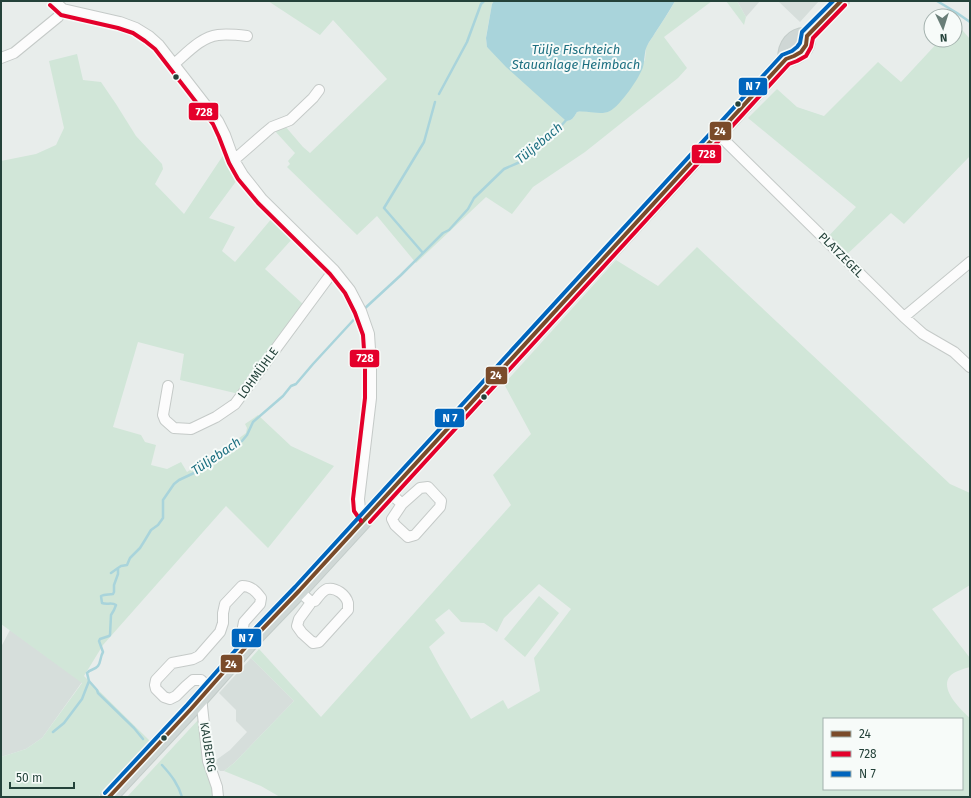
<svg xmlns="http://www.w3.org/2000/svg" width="971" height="798" viewBox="0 0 971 798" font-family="'Fira Sans',sans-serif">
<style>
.built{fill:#d6dedb}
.green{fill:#d1e6d8;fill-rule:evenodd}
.water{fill:#a9d4db}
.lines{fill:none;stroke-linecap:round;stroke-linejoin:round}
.stream{stroke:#a9d4db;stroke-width:2.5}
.street-casing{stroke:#c5cac8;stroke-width:12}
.primary-casing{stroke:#c3ccc9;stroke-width:18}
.street{stroke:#fcfcfc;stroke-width:10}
.primary{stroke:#cfd7d5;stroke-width:16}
.bus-1-casing{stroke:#f7fbf9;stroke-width:7}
.bus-2-casing{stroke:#f7fbf9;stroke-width:7}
.bus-3-casing{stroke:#f7fbf9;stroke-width:7}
.bus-1{stroke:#7a4b2a;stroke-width:4}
.bus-2{stroke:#e4002b;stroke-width:4}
.bus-3{stroke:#0065bd;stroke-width:4}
.bus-dot{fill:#24423a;stroke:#f7fbf9;stroke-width:1.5}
.labels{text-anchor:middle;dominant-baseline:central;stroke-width:4;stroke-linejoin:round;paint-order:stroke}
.street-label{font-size:12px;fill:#24423a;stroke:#f7fbf9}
.water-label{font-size:13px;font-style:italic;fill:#1c6f80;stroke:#f7fbf9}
.line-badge{stroke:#f7fbf9;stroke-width:1.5}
.badge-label{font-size:11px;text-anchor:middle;font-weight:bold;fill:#fff}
</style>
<rect width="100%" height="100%" fill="#e8edeb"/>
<path class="built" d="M 737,1 L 760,1 L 746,17 Z
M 778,1 L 819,1 L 800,22 Z
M 10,630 L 82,682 L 42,738 L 26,749 L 1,757 L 1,647 Z
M 251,658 L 294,701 L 234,763 L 224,771 L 220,771 L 212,763 L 230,750 L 247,732 L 236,721 L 236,710 L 219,693 Z"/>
<path class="green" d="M 268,1 L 494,1 L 492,4 L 486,37 L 487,47 L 566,121 C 572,121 574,117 577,112 L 582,111 L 602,113 L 610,111 L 645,60 L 646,47 L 670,10 L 675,1 L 712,1 L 664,37 L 687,68 L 678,78 L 585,152 L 533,187 L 512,214 L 486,197 L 416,263 L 377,216 L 357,235 L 287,167 L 290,164 L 288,161 L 295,153 L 274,130 L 285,126 L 303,147 L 310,153 L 387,79 L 333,20 L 320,35 Z
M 726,1 L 737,1 L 746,17 L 744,25 Z
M 956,23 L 970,39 L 970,156 L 904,224 L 891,213 L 843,258 L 825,240 L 856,207 L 748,118 L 777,89 L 797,107 L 824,116 L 878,62 L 901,82 L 940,40 L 955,40 L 955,24 Z
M 77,54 L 83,80 L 101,82 L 116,104 L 136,136 L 162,164 L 163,169 L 155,184 L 184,214 L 224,154 L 237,180 L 209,218 L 235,227 L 222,251 L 235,262 L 273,217 L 293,238 L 265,269 L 304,305 L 239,394 L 180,380 L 184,354 L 138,342 L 113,427 L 141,435 L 145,442 L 156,445 L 151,465 L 167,469 L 181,462 L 187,472 L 226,448 L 246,433 L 247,428 L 245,424 L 258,415 L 291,446 L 334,466 L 268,548 L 226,506 L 103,645 L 84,676 L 151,742 L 98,797 L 1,797 L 1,757 L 26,749 L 42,738 L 82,683 L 1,624 L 1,161 L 36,154 L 56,145 L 64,128 L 49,61 Z
M 697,247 L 950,484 L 970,493 L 970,585 L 932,609 L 970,658 L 970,667 C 963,669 955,671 950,676 C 939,689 961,710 970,718 L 970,797 L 280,797 L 261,786 L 224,771 L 234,763 L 294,701 L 251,658 L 259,649 L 321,717 L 511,505 L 493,475 L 531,434 L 504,384 L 616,260 L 658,286 ZM 539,584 L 571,609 L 534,658 L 540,691 L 508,709 L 503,700 L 471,719 L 440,667 L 429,647 L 445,633 L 435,620 L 449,609 L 461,622 L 484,623 L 497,632 L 504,618 ZM 824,719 L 962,719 L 962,789 L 824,789 Z
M 539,596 L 559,613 L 525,657 L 504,639 Z
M 198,720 L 206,762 L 215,797 L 127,797 Z"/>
<path class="water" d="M 494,1 L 675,1 C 669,12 662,22 655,33 C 653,37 649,41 647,46 C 644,52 645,60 643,67 C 640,77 620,106 610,111 C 601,116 587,110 577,112 C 574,117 572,121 566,121 L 506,67 L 487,47 L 486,38 L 492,4 Z"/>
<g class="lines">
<path class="stream" d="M 937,1 L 957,13 L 970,22
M 439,94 L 467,42 L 481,4 L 484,1
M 423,253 L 384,208 L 424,142 L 435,102
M 363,310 L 401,275 L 443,233 L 449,230 L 468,209 L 474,198 L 504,169 L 520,162 L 536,146 L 560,127 L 568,118
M 111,573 L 118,568
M 89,681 L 97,690 L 98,693 L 134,728 L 143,739
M 53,732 L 64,723 L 82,699 L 89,681 L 87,673 C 90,669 95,670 98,666 C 101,662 100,657 103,652 L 99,641 L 100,639 L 109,636 L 110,635 L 111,615 L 114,610 L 116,605 C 112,602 107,605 102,603 L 101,596 C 105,594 109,595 113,594 L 114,592 L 114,585 L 118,574 L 118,568 L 121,566 L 127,565 L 130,558 L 140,548 L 145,540 L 151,530 L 158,525 L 163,518 L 163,500 L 174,484 L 179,480 L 194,473 L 200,467 L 207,463 L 226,452 L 229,449 L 242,441 L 247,435 L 253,422 L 283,396 L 291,386 L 296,384 L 313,364 L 359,314
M 162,765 C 172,776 178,784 182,797"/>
<g class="street-casing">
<path id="street" d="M 54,1 L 63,9 L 120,22 L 136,28 L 149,36 L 159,45 L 218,121 L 225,135 L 234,160 L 243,175 L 262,199 L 334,270 L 350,290 L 361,311 L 369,334 L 371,365 L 371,398 L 359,499 L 360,509 L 366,518
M 1,58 L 14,53 L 58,17 L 63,9
M 174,64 C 187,53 201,37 218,35 C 227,34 238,35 247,36
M 718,134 L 904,317 L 923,334 L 954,352 L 970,367
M 234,160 L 266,132 L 272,127 L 290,120 L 313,98 L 319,90
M 904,317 L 970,262
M 168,386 L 163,415 L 165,420 L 174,428 L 191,429 L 216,417 L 235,404 L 334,270
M 389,492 L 402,504 L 392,519 L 395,525 L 408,537 L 415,535 L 440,507 L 441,501 L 428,487 L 420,488 L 402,504
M 299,591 L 310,601 L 315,601 C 318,597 322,591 327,589 C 336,587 346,595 348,603 C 348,604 348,609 348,610 L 319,642 L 313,643 L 302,633 L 297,626 L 299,619 L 310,604 L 310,601
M 209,688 L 201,680 L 193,680 L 186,686 L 176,696 L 170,699 L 164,697 L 156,689 L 155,685 L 156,680 L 172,663 L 193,659 L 199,656 L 220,632 L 223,623 L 223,613 L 225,604 L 242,586 C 251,586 256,591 261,598 L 260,604 L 244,622 L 243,627 L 244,631 L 252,640
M 201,697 L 208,761 L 217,787 L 218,797"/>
</g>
<g class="primary-casing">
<path id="primary" d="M 786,59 C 786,46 793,35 807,36
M 109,797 L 191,709 L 252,640 L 299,591 L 718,134 L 786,59 C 798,56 808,50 807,36 L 841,1"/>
</g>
<use href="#street" class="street"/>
<use href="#primary" class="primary"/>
<g class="bus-1-casing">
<path id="bus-1" d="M 109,797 L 191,709 L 252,640 L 299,591 L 786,59 L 794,56 L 801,52 L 806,45 L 807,36 L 841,1"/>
</g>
<g class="bus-2-casing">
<path id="bus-2" d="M 50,5 L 61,15 L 118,28 L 133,33 L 145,41 L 155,49 L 213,124 L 219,137 L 229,163 L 238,179 L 258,203 L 330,274 L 345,293 L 355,313 L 363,335 L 365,365 L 365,398 L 353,499 L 354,511 L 361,521
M 370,522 L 789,64 L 797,61 L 806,56 L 811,47 L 813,38 L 845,5"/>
</g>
<g class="bus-3-casing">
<path id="bus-3" d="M 105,793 L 187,705 L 248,636 L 295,587 L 782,55 L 792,51 L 797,47 L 800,43 L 802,32 L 833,1"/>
</g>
<use href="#bus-1" class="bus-1"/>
<use href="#bus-2" class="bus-2"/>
<use href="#bus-3" class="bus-3"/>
</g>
<g class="bus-dot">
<circle cx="176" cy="77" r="3.5"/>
<circle cx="738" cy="104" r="3.5"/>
<circle cx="484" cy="397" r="3.5"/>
<circle cx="164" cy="738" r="3.5"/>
</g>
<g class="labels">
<g class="street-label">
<text transform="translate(841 255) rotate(45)">PLATZEGEL</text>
<text transform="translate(258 373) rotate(-54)">LOHMÜHLE</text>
<text transform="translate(208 747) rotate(81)">KAUBERG</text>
</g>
<g class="water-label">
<text x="576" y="49">Tülje Fischteich<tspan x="576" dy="15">Stauanlage Heimbach</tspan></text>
<text transform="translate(539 143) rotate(-40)">Tüljebach</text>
<text transform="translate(216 456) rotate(-34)">Tüljebach</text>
</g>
</g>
<g class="line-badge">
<rect x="738" y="77" width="30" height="19" rx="4" fill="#0065bd"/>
<rect x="188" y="102" width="31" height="19" rx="4" fill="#e4002b"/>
<rect x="709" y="121" width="23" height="20" rx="4" fill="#7a4b2a"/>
<rect x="691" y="144" width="31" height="20" rx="4" fill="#e4002b"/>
<rect x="349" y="349" width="31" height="19" rx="4" fill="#e4002b"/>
<rect x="485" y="366" width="23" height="19" rx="4" fill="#7a4b2a"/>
<rect x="434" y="408" width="31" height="20" rx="4" fill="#0065bd"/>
<rect x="231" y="628" width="31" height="20" rx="4" fill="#0065bd"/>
<rect x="220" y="654" width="23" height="19" rx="4" fill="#7a4b2a"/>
</g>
<g class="badge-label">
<text x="753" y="90">N 7</text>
<text x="204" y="116">728</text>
<text x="720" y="135">24</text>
<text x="707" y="158">728</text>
<text x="365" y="362">728</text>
<text x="496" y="379">24</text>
<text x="450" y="422">N 7</text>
<text x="246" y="642">N 7</text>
<text x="231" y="668">24</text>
</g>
<rect width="971" height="798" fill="none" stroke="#24423a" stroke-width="4"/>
<rect x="823" y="718" width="140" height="72" fill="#f7fbf9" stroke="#a3b1ad"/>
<rect x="831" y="731" width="20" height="6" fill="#7a4b2a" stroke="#a3b1ad"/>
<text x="859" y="738" font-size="12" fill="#24423a">24</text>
<rect x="831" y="751" width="20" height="6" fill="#e4002b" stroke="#a3b1ad"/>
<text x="859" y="758" font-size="12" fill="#24423a">728</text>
<rect x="831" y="771" width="20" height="6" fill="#0065bd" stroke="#a3b1ad"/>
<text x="859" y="778" font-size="12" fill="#24423a">N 7</text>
<g transform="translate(943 28) rotate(176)"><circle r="19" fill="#f7fbf9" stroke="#a3b1ad"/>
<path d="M0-3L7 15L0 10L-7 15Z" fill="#697e78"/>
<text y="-6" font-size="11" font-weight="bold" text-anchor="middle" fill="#24423a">N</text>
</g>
<path d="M10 782v6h64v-6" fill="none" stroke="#24423a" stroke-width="2"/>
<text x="16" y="782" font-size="12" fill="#24423a" stroke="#f7fbf9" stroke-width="3" paint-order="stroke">50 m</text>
</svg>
